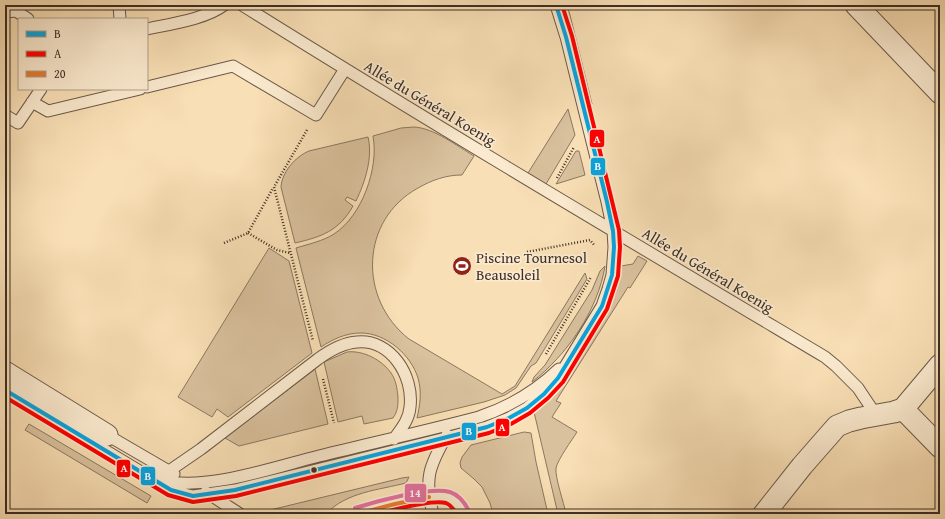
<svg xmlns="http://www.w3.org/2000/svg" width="945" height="519" viewBox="0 0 945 519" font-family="'Gentium Book Plus',serif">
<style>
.green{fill:#d9c19d;stroke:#8a7862}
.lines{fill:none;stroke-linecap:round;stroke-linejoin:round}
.service-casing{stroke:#6b5a4a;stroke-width:13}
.minor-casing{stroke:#6b5a4a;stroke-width:23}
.path{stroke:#3c2e26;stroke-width:2.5;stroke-dasharray:1 2;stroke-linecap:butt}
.service{stroke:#fbeacf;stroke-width:11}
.minor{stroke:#fbeacf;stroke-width:21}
.bus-1-casing{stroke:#fbeacf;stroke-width:7}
.bus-2-casing{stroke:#fbeacf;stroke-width:7}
.bus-3-casing{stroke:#fbeacf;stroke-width:7}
.bus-4-casing{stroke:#fbeacf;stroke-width:7}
.bus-5-casing{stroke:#fbeacf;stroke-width:7}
.bus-1{stroke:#09a3de;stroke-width:4}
.bus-2{stroke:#fe0000;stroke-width:4}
.bus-3{stroke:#e47930;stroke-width:4}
.bus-4{stroke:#fe0000;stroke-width:4}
.bus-5{stroke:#e26f9c;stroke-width:4}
.bus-dot{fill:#3c2e26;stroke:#fbeacf;stroke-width:1.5}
.labels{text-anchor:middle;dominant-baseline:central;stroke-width:3.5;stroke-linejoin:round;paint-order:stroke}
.street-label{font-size:15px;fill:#3c2e26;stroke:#fbeacf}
.poi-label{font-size:15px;fill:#3c2e26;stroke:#fbeacf;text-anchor:start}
.line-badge{stroke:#fbeacf;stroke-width:1.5}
.badge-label{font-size:11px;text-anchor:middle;font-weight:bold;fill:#fff}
</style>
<rect width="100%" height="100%" fill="#f9dfb5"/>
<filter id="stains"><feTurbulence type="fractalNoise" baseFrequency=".005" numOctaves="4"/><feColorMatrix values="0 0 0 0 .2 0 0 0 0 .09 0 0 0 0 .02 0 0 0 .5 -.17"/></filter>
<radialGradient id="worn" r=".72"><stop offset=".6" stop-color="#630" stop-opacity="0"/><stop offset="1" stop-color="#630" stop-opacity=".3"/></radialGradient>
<path class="green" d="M 563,5 L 567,5 L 570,15 L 592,104 L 589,107 Z
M 568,109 L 575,135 L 546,184 L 528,173 Z
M 414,127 C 434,128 457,146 474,156 L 462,175 C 446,175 432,180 418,188 C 360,220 358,299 409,339 L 502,394 L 515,386 L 585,273 L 587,279 L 536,363 L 531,366 L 516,388 L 505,395 L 484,402 L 417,418 C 420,405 422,392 418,378 C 411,355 386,333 361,333 C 346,333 333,339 321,347 L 296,248 C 309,244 323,241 334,234 C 362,216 379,168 373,136 L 401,128 Z
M 368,137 C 373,158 365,182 356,201 L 347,197 L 345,200 L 353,206 C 339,231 321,237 295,243 L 281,187 C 282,172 295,157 309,151 Z
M 576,151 L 579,151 L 585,175 L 556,184 Z
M 269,248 L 289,261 L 312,353 L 228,417 L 217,409 L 212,417 L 178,397 Z
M 638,256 L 647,261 L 630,288 L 628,287 L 556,401 L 561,403 L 552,417 L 577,432 C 572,440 558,459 556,468 C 555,478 564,503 566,514 L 558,514 L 534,412 L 546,402 L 563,384 L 605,315 L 615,294 L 621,266 L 633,264 Z
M 605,266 C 598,310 567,355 532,382 L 534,377 L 545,365 L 592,290 L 600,271 Z
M 347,352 C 363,350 382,360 391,373 C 396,380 397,388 398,397 C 398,405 398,411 393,418 L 364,424 L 362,416 L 338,422 L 324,362 Z
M 315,369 L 328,424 L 239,446 L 225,438 Z
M 29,424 L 151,496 L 147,503 L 25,430 Z
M 524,432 L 531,433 L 536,462 L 548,514 L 493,514 L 490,503 L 482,487 L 474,479 L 461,468 L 460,463 L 462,457 L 471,445 Z
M 409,477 L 406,483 C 379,490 346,492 326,514 L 272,514 L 266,511 L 402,478 Z"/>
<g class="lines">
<g class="service-casing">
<path id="service" d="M 119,5 L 120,19
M 242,5 C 434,125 630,241 825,357 L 836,366 L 858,388 L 876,415
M 5,12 L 16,11 L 28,19
M 147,29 C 170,24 206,19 224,5
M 147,87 L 233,66 L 316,115 L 345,69
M 32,102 L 48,111 L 140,89
M 5,115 L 18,123 L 41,89
M 5,390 L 171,490 L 180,493 L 193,496 L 235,490 L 446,438 L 487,427 L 509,418 L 527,408 L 544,394 L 558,378 L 602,306 L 608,289 L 612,275 L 614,247 L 613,231 L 607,202 L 566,37 L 556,5
M 107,435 L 174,474
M 152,477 L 169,471 L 201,449 L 318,359 C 329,351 342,343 357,342 C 391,339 414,376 410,407 C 409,420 401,429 394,439
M 161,480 C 204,492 275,467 319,456 C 372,443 426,431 479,417 C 509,407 536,391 559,369
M 206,492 L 240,514
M 357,514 C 372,508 433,493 447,497 C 455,500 460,507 464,514
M 433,514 C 424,479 429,466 447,435"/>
</g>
<g class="minor-casing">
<path id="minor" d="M 856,5 L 940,93
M 5,372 L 107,435
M 903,409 L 940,365
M 903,409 L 940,447
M 764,514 L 802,466 L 837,426 L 849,421 L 861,418 L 894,412 L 903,409"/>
</g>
<path class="path" d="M 307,130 L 274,187 L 313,341
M 557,178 L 574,147
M 248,233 L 277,250 L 290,253
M 224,243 L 248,233 L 273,188
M 527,252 L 590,240 L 595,246
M 546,354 L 591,277
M 323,379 L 334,423"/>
<use href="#service" class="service"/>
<use href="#minor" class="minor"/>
<g class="bus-1-casing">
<path id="bus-1" d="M 5,390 L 171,490 L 193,496 L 235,490 L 487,427 L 509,418 L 527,408 L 544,394 L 558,378 L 602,306 L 612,275 L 614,247 L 613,231 L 607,202 L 566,37 L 556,5"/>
</g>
<g class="bus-2-casing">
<path id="bus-2" d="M 5,397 L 168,495 L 193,502 L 236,496 L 489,433 L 511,424 L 530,413 L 548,398 L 563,382 L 607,309 L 618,276 L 620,247 L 619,230 L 572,36 L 562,5"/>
</g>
<g class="bus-3-casing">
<path id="bus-3" d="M 357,514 L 395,504 L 429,497"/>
</g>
<g class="bus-4-casing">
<path id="bus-4" d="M 377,514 C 392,510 432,499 446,503 C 451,505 454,510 457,514"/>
</g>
<g class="bus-5-casing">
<path id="bus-5" d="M 355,508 C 374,502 431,486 450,492 C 459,495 465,503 469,511"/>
</g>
<use href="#bus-1" class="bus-1"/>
<use href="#bus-2" class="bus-2"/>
<use href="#bus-3" class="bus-3"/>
<use href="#bus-4" class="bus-4"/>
<use href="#bus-5" class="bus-5"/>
</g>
<defs>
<g id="stadium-disc" transform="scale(1)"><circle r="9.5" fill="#8f2418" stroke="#fbeacf"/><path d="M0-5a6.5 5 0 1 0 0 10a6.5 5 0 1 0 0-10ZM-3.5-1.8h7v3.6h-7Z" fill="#fff"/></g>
</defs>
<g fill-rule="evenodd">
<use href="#stadium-disc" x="462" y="266"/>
</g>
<circle class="bus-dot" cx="314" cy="470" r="3.5"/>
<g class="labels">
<g class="street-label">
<text transform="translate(430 103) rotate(31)">Allée du Général Koenig</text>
<text transform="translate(708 270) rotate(31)">Allée du Général Koenig</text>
</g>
<g class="poi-label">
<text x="476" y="257">Piscine Tournesol<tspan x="476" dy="17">Beausoleil</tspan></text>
</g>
</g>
<g class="line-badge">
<rect x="589" y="129" width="16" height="19" rx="4" fill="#fe0000"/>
<rect x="590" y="157" width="16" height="19" rx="4" fill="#09a3de"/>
<rect x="495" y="418" width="15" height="19" rx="4" fill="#fe0000"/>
<rect x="461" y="422" width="16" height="19" rx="4" fill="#09a3de"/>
<rect x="116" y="459" width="15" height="19" rx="4" fill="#fe0000"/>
<rect x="140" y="466" width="16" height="20" rx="4" fill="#09a3de"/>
<rect x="404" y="483" width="23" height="20" rx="4" fill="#e26f9c"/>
</g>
<g class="badge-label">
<text x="597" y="143">A</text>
<text x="598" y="170">B</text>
<text x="502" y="431">A</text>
<text x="469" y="435">B</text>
<text x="124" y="472">A</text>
<text x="148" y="480">B</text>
<text x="415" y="497">14</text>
</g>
<rect width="945" height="519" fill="none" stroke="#f9dfb5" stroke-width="20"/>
<rect x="6" y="6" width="933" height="507" fill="none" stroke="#3c2e26" stroke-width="2"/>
<rect x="10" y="10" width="925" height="499" fill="none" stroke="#3c2e26"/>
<rect x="18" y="18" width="130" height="72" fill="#fbeacf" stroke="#af9f8b"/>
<rect x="26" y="31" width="20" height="6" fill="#09a3de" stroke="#af9f8b"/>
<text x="54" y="38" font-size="12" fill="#3c2e26">B</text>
<rect x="26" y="51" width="20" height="6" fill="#fe0000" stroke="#af9f8b"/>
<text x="54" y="58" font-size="12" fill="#3c2e26">A</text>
<rect x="26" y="71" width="20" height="6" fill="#e47930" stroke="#af9f8b"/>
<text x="54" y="78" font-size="12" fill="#3c2e26">20</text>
<rect width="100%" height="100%" filter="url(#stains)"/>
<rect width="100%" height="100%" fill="url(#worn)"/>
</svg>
